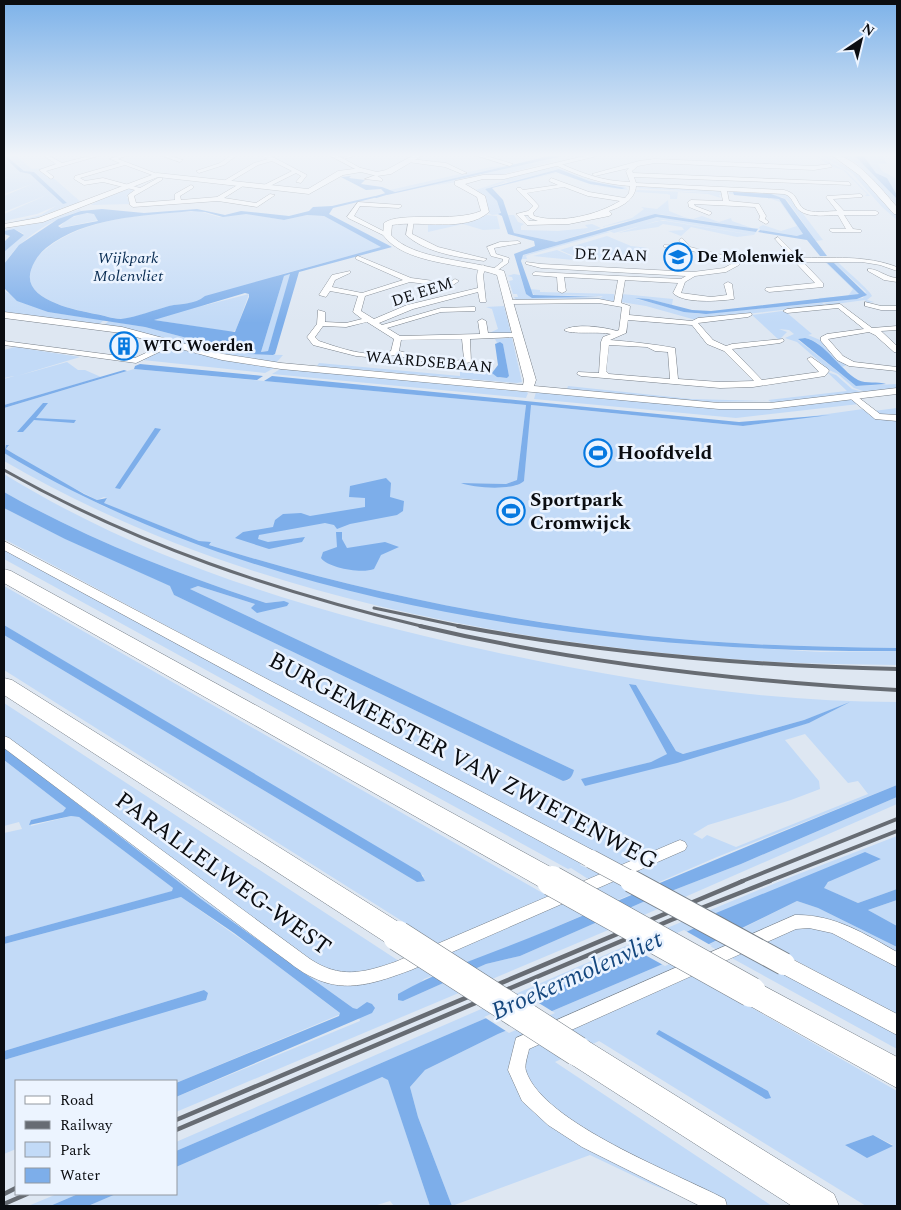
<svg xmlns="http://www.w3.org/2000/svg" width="901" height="1210" viewBox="0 0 901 1210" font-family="Spectral,serif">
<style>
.green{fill:#c2daf7;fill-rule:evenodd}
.water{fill:#7daeea;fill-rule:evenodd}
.pier{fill:#dee7f2}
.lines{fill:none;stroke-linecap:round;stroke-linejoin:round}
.stream{stroke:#7daeea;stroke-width:2}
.street-casing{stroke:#788089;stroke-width:1}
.secondary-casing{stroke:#788089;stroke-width:1}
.highway-casing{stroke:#788089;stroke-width:1}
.street{fill:#fff;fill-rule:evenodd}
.secondary{fill:#fff;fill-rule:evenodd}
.highway{fill:#fff;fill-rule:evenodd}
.rail-far2{stroke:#676c73;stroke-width:3}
.rail-far1{stroke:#676c73;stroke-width:4}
.rail{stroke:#676c73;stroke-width:4.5}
.secondary-bridge-far1-casing{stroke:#788089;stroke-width:19;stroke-linecap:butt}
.secondary-bridge-casing{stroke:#788089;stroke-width:24;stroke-linecap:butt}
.highway-bridge-far1-casing{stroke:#788089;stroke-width:24;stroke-linecap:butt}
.highway-bridge-casing{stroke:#788089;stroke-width:31;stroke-linecap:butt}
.secondary-bridge-far1{stroke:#fff;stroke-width:18}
.secondary-bridge{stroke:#fff;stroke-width:22}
.highway-bridge-far1{stroke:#fff;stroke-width:23}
.highway-bridge{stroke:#fff;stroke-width:30}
.labels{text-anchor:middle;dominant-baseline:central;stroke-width:5;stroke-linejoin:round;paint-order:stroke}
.far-street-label{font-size:16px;fill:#0b0d11;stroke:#ecf4ff}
.far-poi-label{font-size:16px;font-weight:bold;fill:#0b0d11;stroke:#ecf4ff;text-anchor:start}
.far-park-label{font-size:16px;font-style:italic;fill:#0a2d53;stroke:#ecf4ff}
.poi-label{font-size:20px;font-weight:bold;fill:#0b0d11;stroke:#ecf4ff;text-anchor:start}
.near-street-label{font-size:24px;fill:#0b0d11;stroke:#ecf4ff}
.near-water-label{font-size:25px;font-style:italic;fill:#15477e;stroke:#ecf4ff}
</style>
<rect width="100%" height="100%" fill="#dee7f2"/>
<path class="green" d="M 5,154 L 14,154 L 32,169 L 42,168 L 82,203 L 68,206 L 34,219 L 4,224 L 41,215 L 56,206 L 37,214 L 4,221 L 4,214 L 47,195 L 4,212 L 4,196 L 32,184 L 4,194 L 4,179 L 8,177 L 4,178 L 4,168 L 7,167 L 4,167 L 4,157 L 20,172 L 30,174 L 63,204 L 67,203 L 34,173 L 24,171 Z
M 711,154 L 777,156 L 815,154 L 846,171 L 870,196 L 865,196 L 867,194 L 843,170 L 830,166 L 817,157 Z
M 824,154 L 860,175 L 897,215 L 897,220 L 882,207 L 852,173 L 820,155 Z
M 840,154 L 853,154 L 897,199 L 897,205 L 858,164 Z
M 862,154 L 881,154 L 887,164 L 878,164 L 882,171 L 895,178 L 897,195 L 887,178 L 876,173 Z
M 549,159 L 554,161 L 497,176 L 424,187 Z
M 507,166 L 395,192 L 390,190 L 491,167 Z
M 550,167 L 556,167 L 597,182 L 625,186 L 628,190 L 595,186 L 558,173 L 512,183 L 559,172 L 596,186 L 625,188 L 589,181 L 559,169 L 508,182 L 498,178 Z
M 503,181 L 506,182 L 485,189 L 497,201 L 501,214 L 492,215 L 488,213 L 486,198 L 476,190 Z
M 640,187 L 718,190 L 725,195 L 719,195 L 721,198 L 708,194 L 678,192 L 677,199 L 670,199 L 670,195 L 667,194 L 636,192 L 637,190 L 717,193 L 637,188 Z
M 127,188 L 136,190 L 127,197 L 131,204 L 91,205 L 103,197 Z
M 729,191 L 788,194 L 823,240 L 816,241 L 787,200 L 782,197 L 734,195 L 779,199 L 803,234 L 798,236 L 760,230 L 759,227 L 763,225 L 781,231 L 797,226 L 780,202 L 763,196 L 729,194 Z
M 668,200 L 669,211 L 684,217 L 693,219 L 702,216 L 719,222 L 731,218 L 732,221 L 752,228 L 759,228 L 758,229 L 659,214 L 601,227 L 632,218 L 644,209 L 641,207 L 657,209 Z
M 80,209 L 81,211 C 51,219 21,238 4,264 L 4,252 L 24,234 L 14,229 L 4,231 L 4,229 L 39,223 Z
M 199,211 L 219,217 L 243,213 L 284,220 L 307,215 L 324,216 L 382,247 L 279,275 L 202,306 L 249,294 L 236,330 L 231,332 L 154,320 L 192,303 C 185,304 177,304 170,306 C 154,310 138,317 122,319 C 113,319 104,315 96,314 C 76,310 21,300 31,270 C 34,261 39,254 46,249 C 85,217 151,213 199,211 Z
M 85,213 L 94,214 L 99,220 L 59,228 L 66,220 Z
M 487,215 L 497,216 L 500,229 L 483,230 L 463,224 L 428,232 L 428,221 L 468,220 Z
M 508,215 L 514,215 L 518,222 L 524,224 L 521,226 L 521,230 L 558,231 L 588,228 L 585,225 L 592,224 L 601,228 L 556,242 L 514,233 Z
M 657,217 L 666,217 L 756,232 L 754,235 L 663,220 L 614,233 L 609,231 Z
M 657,221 L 666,221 L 753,235 L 737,237 L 691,227 L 681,236 L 668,231 L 684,230 L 682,227 L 663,224 L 658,227 L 618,233 Z
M 605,231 L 610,232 L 528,255 L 526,256 L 527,259 L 521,259 L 521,256 Z
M 607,236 L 631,246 L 648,248 C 610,257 598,268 560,250 Z
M 557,250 L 583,261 L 533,256 Z
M 824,261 L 837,261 C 844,269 870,290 872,296 L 867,300 L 874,302 L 867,303 L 865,300 L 828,305 L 824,303 L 863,298 L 866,292 L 834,263 L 827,263 L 859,294 L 854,296 L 820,300 L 819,298 L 848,296 L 853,289 Z
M 291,274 L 268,351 L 261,352 L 284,276 Z
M 514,274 L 520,275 L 526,294 L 535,298 L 600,298 L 603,296 L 534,295 L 530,289 L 540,290 L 540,292 L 614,294 L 614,301 L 516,300 L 514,297 L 518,297 L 517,294 L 513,294 L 509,281 L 513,280 L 512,277 L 507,276 Z
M 4,288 L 6,292 L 48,312 L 104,320 L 98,325 L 4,314 Z
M 622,294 L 673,299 L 672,305 L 649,299 L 636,299 L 699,314 L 822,303 L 825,305 L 696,320 L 646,306 L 621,302 Z
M 504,306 L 511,333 L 487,334 L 498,329 L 492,309 L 486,307 Z
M 782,311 L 786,312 L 812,334 L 808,335 L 825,342 L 849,364 L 842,367 C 832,358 813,331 798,340 L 856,386 L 897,384 L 897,388 L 866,392 L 854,388 L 838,374 L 829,370 L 797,342 L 785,338 L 794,334 L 789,330 L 798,323 L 789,330 L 779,329 L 787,332 L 779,340 L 752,315 Z
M 109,321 L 145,327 L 248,354 L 283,355 L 276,363 L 231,356 L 135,331 L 103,326 Z
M 509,338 L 512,338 L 522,382 L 517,383 L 317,366 L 319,363 L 460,376 L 460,366 L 467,365 L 471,370 L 494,370 L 492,371 L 500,378 L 507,378 L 509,376 L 503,344 L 497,343 L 495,339 Z
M 15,347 L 80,357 L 17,376 L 67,362 L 78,370 L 85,370 L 101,377 L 4,405 L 4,379 L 14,376 L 4,378 L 4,350 Z
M 178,348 L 230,361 L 276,367 L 265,373 L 143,360 L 163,350 Z
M 282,368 L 527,392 L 528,393 L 526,398 L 272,374 Z
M 134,369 L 526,405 L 517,480 L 506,484 L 461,483 L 498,487 L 524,481 L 530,405 L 743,426 L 863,409 L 866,412 L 897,408 L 897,648 C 814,647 731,645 648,636 C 498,620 353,590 209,545 L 211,543 L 199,541 L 103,503 L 107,498 L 104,497 L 97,500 L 50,476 L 16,455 L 6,449 L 9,446 L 4,447 L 4,408 Z
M 827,372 L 836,375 L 852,389 L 863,392 L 782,402 L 771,402 L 768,400 L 847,391 Z
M 568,386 L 691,399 L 767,401 L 704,402 L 567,389 Z
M 536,392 L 711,408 L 784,407 L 852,399 L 859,404 L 736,418 L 534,399 Z
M 4,453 L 103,506 L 227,555 L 470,616 L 590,634 L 704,645 L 821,652 L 897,651 L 897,665 C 857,664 816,664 776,662 C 513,646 234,595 4,461 Z
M 4,474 C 151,565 321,614 490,651 C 623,680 761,702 897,702 L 897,785 L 717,857 L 514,945 L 424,979 L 403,1001 L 486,964 L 520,956 L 643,902 L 741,864 L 897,797 L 897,804 L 644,915 L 176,1112 L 176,1097 L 360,1021 L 357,1009 L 353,1008 L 201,899 L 4,747 L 4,703 L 405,965 L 448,950 L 4,670 L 4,635 L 417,882 L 424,876 L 4,625 L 4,586 L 560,903 L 599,886 L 571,868 L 568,869 L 4,559 L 4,549 L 581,863 L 580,865 L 613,880 L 598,856 L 4,539 L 4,508 L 66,539 L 171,586 L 174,595 L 563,781 L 569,780 L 574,770 L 190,589 L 198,586 L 255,604 L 252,608 L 284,601 L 266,603 C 175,573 87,539 4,492 ZM 630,684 L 636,685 L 676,751 L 683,754 L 804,720 L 844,705 L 809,723 L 582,780 L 651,762 L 667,754 ZM 805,734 L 848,783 L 858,781 L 868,794 L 736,847 L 707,835 L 702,839 L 693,834 L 708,825 L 791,800 L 820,789 L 819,781 L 785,740 Z
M 4,760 L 66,808 L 63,812 L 31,820 L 31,826 L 71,816 L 79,817 L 173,888 L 173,891 L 4,937 L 4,833 L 22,829 L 19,822 L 4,826 Z
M 897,836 L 897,889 L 858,903 L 823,888 C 831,877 850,870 862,865 C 870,863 874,864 881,858 L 717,916 L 680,935 L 176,1151 L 176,1142 L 667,928 L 783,880 Z
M 181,897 L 262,954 L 341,1014 L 176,1083 L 16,1081 L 16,1149 L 4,1154 L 4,1060 L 206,999 L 204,990 L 4,1051 L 4,944 Z
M 897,900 L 897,926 L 868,910 Z
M 797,901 L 818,908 L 897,947 L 897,1015 L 739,930 Z
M 720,939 L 897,1033 L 897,1049 L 708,945 Z
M 670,961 L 897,1091 L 897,1206 L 866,1206 L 599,1041 L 555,1062 L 772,1206 L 706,1206 L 653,1185 L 590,1155 L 452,1206 L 418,1117 L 410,1087 L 425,1070 L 498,1034 ZM 873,1135 L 893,1145 L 845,1145 Z
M 381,1077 L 388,1079 L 430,1206 L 394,1206 L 390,1201 L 374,1206 L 88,1206 L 116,1194 L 176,1194 L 176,1167 Z
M 57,1194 L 78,1194 L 50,1206 L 28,1206 Z"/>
<path class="water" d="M 4,154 L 24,171 L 34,172 L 67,203 L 63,204 L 30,174 L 20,172 L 4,157 Z
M 558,154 L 572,154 L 387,195 L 381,189 L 366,190 L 341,177 L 351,176 L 349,178 L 365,180 L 361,184 L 382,187 L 395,192 Z
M 853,154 L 862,154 L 876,173 L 887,178 L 897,195 L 897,199 Z
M 559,169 L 589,181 L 625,188 L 622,189 L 590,184 L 556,172 L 492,188 L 503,200 L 514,233 L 556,242 L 655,214 L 758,229 L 756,232 L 657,217 L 523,255 L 521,261 L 533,295 L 603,297 L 532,298 L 526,294 L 514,254 L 535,246 L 534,241 L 508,234 L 502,216 L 498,214 L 501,213 L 497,201 L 485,189 Z
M 733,192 L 771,194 L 785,199 L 827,256 L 820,256 L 807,240 L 758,232 L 760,230 L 797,236 L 803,234 L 779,199 L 734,195 Z
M 375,196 L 378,197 L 333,208 L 329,214 L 392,247 L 299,272 L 275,354 L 273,355 L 248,354 L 145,327 L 48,312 L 17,301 L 4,288 L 4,264 L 19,245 L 58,219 L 81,211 L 102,209 L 144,213 L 197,209 L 225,215 L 241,211 L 289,216 L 309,211 L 313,207 L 332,206 ZM 191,211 L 205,212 L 223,217 L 246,214 L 284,220 L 307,215 L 324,216 L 381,247 L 205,296 C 194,305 182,303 169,306 C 154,310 137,317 121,319 C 112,319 104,315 95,314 C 76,310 21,300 31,270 C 34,261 39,254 46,248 C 85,217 142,216 191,211 ZM 87,213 L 94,214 L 98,221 L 61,228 L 58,226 L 74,216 ZM 290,274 L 268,351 L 261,352 L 284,276 ZM 245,293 L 249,294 L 249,297 L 235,332 L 154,320 Z
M 14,229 L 24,235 L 4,252 L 4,242 L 10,236 L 4,234 L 4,231 Z
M 827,263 L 834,263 L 867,295 L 857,299 L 706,314 L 684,312 L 635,298 L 649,299 L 692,310 L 711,311 L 859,294 Z
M 805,338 C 825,342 839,369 858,380 C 866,384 878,381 886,384 L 856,386 L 798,339 Z
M 500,342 L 503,344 L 509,376 L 507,378 L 497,377 L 492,373 L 498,365 L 495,344 Z
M 140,364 L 263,376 L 257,380 L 134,369 L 135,366 Z
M 124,370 L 127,371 L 4,408 L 4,405 Z
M 272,376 L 739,422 L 830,415 L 743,426 L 531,405 L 524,481 C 514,491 473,488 461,483 L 506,484 L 517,480 L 526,405 L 264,381 Z
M 43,403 L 48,403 L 36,418 L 76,420 L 74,423 L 34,420 L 23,432 L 17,432 Z
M 155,428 L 161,429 L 120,489 L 115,488 Z
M 6,445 L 9,445 L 6,449 L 16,455 L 84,494 L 97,500 L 107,498 L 104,503 L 199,541 L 211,542 L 209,545 C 353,590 499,620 648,636 C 731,645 814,647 897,648 L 897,651 C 605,653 257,606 4,453 Z
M 386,478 L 391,483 L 390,497 L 404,501 L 403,511 L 397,515 L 350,524 L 337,529 L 334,525 L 325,523 L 259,535 L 258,539 L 268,542 L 305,537 L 302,542 L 269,549 L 235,538 L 243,532 L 273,527 L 275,520 L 283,514 L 301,513 L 310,516 L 365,507 L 365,498 L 349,497 L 350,486 Z
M 4,492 C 87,539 175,573 266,603 L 284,601 L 289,603 L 287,606 L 257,613 L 251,608 L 255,604 L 198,586 L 190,589 L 574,770 C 572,777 570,780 563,781 L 174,595 L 170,586 L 65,539 L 4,508 Z
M 336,532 L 342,532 L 342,539 L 347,548 L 385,542 L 399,547 L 381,555 L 374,569 C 362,574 328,568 321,558 L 323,552 L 337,547 Z
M 4,625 L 420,872 L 425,881 L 417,882 L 4,635 Z
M 629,684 L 636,685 L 676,751 L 683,754 L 804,720 L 850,702 L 809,723 L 677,763 L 585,786 L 581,779 L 651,762 L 667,754 Z
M 4,747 L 201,899 L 353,1008 L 357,1009 L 367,1002 L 372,1004 L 375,1008 L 372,1013 L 176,1097 L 176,1083 L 339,1016 L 340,1013 L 234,933 L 181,897 L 4,944 L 4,937 L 172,891 L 173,888 L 79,817 L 71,816 L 29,825 L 31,820 L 63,812 L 66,808 L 4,760 Z
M 897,785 L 897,797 L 741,864 L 643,902 L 520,956 L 486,964 L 403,1001 L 398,1000 L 398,994 C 446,967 500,951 551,929 C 666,880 781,832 897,785 Z
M 865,852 L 881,859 L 828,882 L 824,888 L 858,903 L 897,889 L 897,900 L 868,910 L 897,926 L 897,947 L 818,908 L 797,901 L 703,947 L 498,1034 L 425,1070 L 410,1087 L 418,1117 L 452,1206 L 430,1206 L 388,1080 L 382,1077 L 176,1167 L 176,1151 L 680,935 L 717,917 L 716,913 Z
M 204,990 L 208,993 L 206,1000 L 4,1060 L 4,1051 Z
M 659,1030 L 768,1091 L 771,1098 L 766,1099 L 656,1034 Z
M 873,1135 L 893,1146 L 867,1158 L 845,1145 Z
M 78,1194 L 116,1194 L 88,1206 L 50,1206 Z"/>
<path class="pier" d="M 684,930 L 712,946 L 665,966 L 636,950 Z
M 529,997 L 555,1013 L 509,1033 L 484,1017 Z"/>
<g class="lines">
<path class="stream" d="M 376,197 L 386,194"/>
<g class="street-casing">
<path id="street" d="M 41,154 L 46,154 L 62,163 L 97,154 L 105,154 L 46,171 L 54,177 L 51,179 L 39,170 L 56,164 Z
M 124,154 L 131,154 L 118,159 L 160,175 L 155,176 L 125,165 L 80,178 L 85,181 L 103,178 L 140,188 L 158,178 L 162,178 L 162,180 L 134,196 L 136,203 L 175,200 L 175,194 L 191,185 L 193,186 L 193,188 L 180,196 L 181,200 L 217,197 L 241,183 L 243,186 L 224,198 L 256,203 L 270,194 L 275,195 L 257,207 L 218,201 L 133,207 L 130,205 L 128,195 L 135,190 L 103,182 L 84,185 L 74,179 L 75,176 L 120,163 L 110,159 Z
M 157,154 L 165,154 L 183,160 L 180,162 Z
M 233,154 L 239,154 L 224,165 L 199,173 L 196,171 L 220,163 Z
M 260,154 L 267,154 L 307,175 L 301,183 L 296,182 L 301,176 L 296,173 L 266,188 L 262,188 L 262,186 L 292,171 L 272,161 L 258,165 L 226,184 L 222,184 L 222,182 L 254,163 L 268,159 Z
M 327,154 L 334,154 L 344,159 L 344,157 L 360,154 L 344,159 L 364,170 L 359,171 Z
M 471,154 L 479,154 L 513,164 L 510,166 Z
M 537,154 L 544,154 L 546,155 L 543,157 Z
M 410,159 L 446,163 L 467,173 L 462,174 L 445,167 L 408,162 Z
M 655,159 L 814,166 L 830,164 L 832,167 L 814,170 L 655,163 L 638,166 L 632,171 L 633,173 L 849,182 L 851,185 L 634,177 L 636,183 L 784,190 C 799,194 795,202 804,209 C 812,214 828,211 837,211 L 826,197 L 827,196 L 860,194 L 862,195 L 862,197 L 833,199 L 844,211 L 876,211 L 879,213 L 876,215 L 844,215 L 853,229 L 861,230 L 861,232 L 832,232 L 829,230 L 830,229 L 846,229 L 838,215 C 827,215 810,218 800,211 C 793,206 793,196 784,194 L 727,191 L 729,201 L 759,204 L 766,216 L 765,219 L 769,222 L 766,224 L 759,220 L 760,216 L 755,207 L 694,204 L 695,206 L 711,212 L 711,214 L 709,215 L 689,207 L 688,202 L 691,200 L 723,201 L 721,191 L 636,186 C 635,200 621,207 609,211 L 612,214 L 609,216 L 569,224 L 527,225 L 516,214 L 528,211 L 533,206 L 517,190 L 517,188 L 521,188 L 523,190 L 558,185 L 549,181 L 551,178 L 589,192 L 625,198 L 629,193 L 630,186 C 601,184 582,177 555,165 L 555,163 L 559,163 C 584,174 602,181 630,182 L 626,171 L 629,168 L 595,176 L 592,174 L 639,161 ZM 564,187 L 588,196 L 620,201 C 597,215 561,224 534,216 L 533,213 L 539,206 L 527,193 ZM 524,215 L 528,215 L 530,218 L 538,221 L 529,221 Z
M 376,175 L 382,179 L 382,181 L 365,179 Z
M 358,202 L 401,205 L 402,206 L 399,208 L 360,206 L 354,216 L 389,234 L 389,236 L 385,236 L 348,218 L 347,217 Z
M 409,219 L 414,220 L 412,234 L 438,247 L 487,259 L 484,261 C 458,257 426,253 406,235 Z
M 778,237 L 799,258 C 832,258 866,255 897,267 L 897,271 L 880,265 L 862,262 L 803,262 L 823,283 L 823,287 L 769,292 L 765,290 L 766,288 L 815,283 L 795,262 L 739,262 L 739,265 L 726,272 L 695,276 L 685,282 L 681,293 L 711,297 L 727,295 L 724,284 L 728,282 L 732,284 L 734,299 C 720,301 683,304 673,293 L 678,283 L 625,280 L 621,303 L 630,306 L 629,315 L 692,321 L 698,318 L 751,313 L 752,315 L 748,317 L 698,323 L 713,340 L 726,346 L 732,344 L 783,339 L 784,341 L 780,343 L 732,349 L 762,380 L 819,372 L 807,359 L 811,357 L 828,369 L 829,371 L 825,376 L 753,387 L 720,388 L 581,376 L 577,374 L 578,372 L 599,373 L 601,342 L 603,337 L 611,334 C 598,331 571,335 564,330 C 575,323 604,327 617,331 L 619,330 L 622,307 L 599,303 L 510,304 L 506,302 L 510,300 L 599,299 L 614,302 L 618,280 L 564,277 L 566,291 L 562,293 L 558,291 L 557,277 L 533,275 L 532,274 L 535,272 L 681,279 L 686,276 L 541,268 L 526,264 L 526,262 L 541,264 L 693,272 L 724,268 L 733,263 L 732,261 L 688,250 L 664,247 L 664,245 L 683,246 L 679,240 L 682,238 L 690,247 L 734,258 L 792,258 L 775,239 ZM 628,320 L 692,325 L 707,344 L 724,351 L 754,381 L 720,382 L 678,379 L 675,348 C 653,344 633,342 610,340 L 626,333 ZM 609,345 L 647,347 L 655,351 L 668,352 L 670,379 L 609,374 L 606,371 Z
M 500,242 L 518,241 L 521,243 L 494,248 L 496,254 L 509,258 L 508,263 L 495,272 L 492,270 L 503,261 L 503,259 L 491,256 L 487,247 Z
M 358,256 L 411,278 L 449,283 L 455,279 L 459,281 L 450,287 L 410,282 L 365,296 L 361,311 L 374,319 L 407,305 L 478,288 C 477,280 475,269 483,265 L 486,267 L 483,275 L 486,302 L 480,302 L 478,292 L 413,309 L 379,323 L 382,325 L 441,308 L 472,307 L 475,307 L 475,311 L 441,312 L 387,328 L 400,336 L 480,334 L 478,321 L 482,319 L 486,321 L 488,333 L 518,333 L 522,335 L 518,337 L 470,339 L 471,362 L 451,366 L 432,364 L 395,355 L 378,358 L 356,356 L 313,345 L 307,337 L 317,324 L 318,310 L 325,312 L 325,322 L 346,323 L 362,319 L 353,312 L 358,296 L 330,291 L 326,297 L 319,295 L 332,275 L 350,271 L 350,273 L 335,280 L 332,287 L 362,293 L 403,280 L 356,259 L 356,257 ZM 367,322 L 394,339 L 391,351 C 369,359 340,348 319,341 L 315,337 L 323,326 L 346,327 ZM 462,339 L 464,359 C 443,366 420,356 399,351 L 401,340 Z
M 868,269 C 877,268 885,277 897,278 L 897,282 L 884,280 L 868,271 Z
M 865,302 L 881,306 L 897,306 L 897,310 L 881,310 L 865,306 Z
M 840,304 L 872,328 L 897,326 L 897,330 L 881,331 L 897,346 L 897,352 L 894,352 L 875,335 L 869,332 L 828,339 L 843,356 L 854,362 L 897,367 L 897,371 L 849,366 L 837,360 L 821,341 L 821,337 L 827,334 L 864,329 L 838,308 L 787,313 L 783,311 L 787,309 Z
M 4,341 L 135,358 L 169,342 L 176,344 L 136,363 L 4,345 Z
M 854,394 L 880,414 L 897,415 L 897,421 L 875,419 L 851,399 L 851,395 Z
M 4,736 L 9,738 L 310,959 C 340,979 363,973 395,962 L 675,842 L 680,840 L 685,842 L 687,846 L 685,850 L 411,970 C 378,982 347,994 314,978 C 300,972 288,961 275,952 L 4,748 Z
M 795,915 C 834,914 865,934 897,952 L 897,967 L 832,933 L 809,928 L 796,929 L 529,1049 C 528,1055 524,1065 526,1071 C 543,1123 676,1173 725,1199 L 727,1206 L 700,1206 L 582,1147 L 548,1125 L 522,1101 L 508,1070 L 516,1038 Z"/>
</g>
<g class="secondary-casing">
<path id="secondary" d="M 416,154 L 425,154 L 391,174 L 377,176 L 361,172 L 343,175 L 309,194 L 158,177 L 43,222 L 4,228 L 4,224 L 38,218 L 157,173 L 308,189 L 338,171 L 361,168 L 377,172 L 386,170 Z
M 593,154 L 605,154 L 504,179 L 483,179 L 465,184 L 485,196 L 489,212 C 465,233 421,220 392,225 L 391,235 C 413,260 473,260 504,271 L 536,380 L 534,386 L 719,403 L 770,403 L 897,388 L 897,394 L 770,409 L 719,409 L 281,369 L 222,360 L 121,333 L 4,318 L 4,312 L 122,327 L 223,354 L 281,363 L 523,385 L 524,380 L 497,275 C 464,263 405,265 383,235 L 384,223 C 400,211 453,223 481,211 L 477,197 L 455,185 L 455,181 L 483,175 L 504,175 Z
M 830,154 C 855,154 882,190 897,207 L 897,214 L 894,214 L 859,175 Z
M 4,541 L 598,853 L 601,859 L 598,865 L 591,867 L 584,865 L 4,550 Z
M 784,955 L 897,1014 L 897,1035 L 777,971 L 773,964 L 777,957 Z"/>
</g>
<g class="highway-casing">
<path id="highway" d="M 4,569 L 11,571 L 556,870 L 560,878 L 556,886 L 547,889 L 538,886 L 4,583 Z
M 4,678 L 12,680 L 408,928 L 412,936 L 408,944 L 398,948 L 388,944 L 4,695 Z
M 751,979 L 897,1057 L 897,1088 L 741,1001 L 737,992 L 741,983 Z
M 577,1037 L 588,1041 L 834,1194 L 839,1206 L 792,1206 L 566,1061 L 562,1051 L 566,1041 Z"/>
</g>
<use href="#street" class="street"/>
<use href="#secondary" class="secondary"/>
<use href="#highway" class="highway"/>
<path class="rail-far2" d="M 4,470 C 136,545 278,592 425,627
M 374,608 L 464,627"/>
<path class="rail-far1" d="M 420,626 C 577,663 736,681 897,690
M 458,626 C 603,653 749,666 897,669
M 740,882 L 897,819
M 767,882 L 897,831"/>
<path class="rail" d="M 176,1120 L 743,881
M 176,1130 L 671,920 L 770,881
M 4,1194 L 16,1188
M 4,1204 L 27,1194"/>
<g class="secondary-bridge-far1-casing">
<path id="secondary-bridge-far1" d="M 591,859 L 634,882"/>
</g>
<g class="secondary-bridge-casing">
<path id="secondary-bridge" d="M 631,881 L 784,964"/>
</g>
<g class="highway-bridge-far1-casing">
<path id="highway-bridge-far1" d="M 547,878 L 555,882"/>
</g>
<g class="highway-bridge-casing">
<path id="highway-bridge" d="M 552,881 L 751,992
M 398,936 L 577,1051"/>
</g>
<use href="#secondary-bridge-far1" class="secondary-bridge-far1"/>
<use href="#secondary-bridge" class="secondary-bridge"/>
<use href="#highway-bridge-far1" class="highway-bridge-far1"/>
<use href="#highway-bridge" class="highway-bridge"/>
</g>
<linearGradient id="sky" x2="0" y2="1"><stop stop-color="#7db2e9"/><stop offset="0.48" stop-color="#f0f4f9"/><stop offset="1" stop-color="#f0f4f9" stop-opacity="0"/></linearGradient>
<rect width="901" height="323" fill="url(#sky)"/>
<defs>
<g id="school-ring" transform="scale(1.4375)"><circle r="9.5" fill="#ecf4ff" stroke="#0779e0" stroke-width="1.5"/><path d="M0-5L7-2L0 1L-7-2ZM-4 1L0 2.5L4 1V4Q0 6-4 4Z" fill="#0779e0"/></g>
<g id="building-ring" transform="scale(1.4375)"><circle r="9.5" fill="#ecf4ff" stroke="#0779e0" stroke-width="1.5"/><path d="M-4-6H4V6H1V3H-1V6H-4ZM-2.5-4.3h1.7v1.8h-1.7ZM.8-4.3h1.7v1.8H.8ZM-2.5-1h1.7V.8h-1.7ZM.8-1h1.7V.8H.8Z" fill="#0779e0"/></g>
<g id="stadium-ring" transform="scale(1.4375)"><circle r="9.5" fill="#ecf4ff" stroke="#0779e0" stroke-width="1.5"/><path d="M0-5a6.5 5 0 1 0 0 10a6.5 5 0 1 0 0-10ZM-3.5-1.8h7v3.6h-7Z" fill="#0779e0"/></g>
</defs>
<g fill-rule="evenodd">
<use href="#school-ring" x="678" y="257"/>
<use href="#building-ring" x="124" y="346"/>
<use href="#stadium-ring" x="598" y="453"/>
<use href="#stadium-ring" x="511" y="511"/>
</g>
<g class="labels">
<g class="far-street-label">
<text transform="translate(611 255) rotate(2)">DE ZAAN</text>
<text transform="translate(422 292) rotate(-18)">DE EEM</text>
<text transform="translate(429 362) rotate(5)">WAARDSEBAAN</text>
</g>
<g class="far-poi-label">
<text x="697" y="257">De Molenwiek</text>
<text x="143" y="346">WTC Woerden</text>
</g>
<g class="far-park-label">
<text x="128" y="258">Wijkpark<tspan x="128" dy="18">Molenvliet</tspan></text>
</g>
<g class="poi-label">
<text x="617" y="453">Hoofdveld</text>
<text x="530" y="500">Sportpark<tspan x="530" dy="23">Cromwijck</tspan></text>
</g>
<g class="near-street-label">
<text transform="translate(463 761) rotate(28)">BURGEMEESTER VAN ZWIETENWEG</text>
<text transform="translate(223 874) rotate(36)">PARALLELWEG-WEST</text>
</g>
<g class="near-water-label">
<text transform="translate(577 976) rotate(-24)">Broekermolenvliet</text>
</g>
</g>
<rect width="901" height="1210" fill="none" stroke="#0b0d11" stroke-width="10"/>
<rect x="15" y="1080" width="162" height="115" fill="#ecf4ff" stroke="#9298a0"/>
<rect x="25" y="1096" width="25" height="8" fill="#ffffff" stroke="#9298a0"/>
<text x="60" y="1105" font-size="15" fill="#0b0d11">Road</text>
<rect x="25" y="1121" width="25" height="8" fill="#676c73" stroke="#9298a0"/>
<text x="60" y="1130" font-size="15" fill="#0b0d11">Railway</text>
<rect x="25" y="1142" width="25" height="15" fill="#c2daf7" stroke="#9298a0"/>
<text x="60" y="1155" font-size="15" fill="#0b0d11">Park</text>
<rect x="25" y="1168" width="25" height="15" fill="#7daeea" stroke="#9298a0"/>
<text x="60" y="1180" font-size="15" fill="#0b0d11">Water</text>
<g transform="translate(861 40) rotate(35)" stroke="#ecf4ff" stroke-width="4" paint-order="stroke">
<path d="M0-4L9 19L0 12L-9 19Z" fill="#0b0d11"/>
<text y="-8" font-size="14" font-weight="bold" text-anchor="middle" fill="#0b0d11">N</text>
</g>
</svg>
